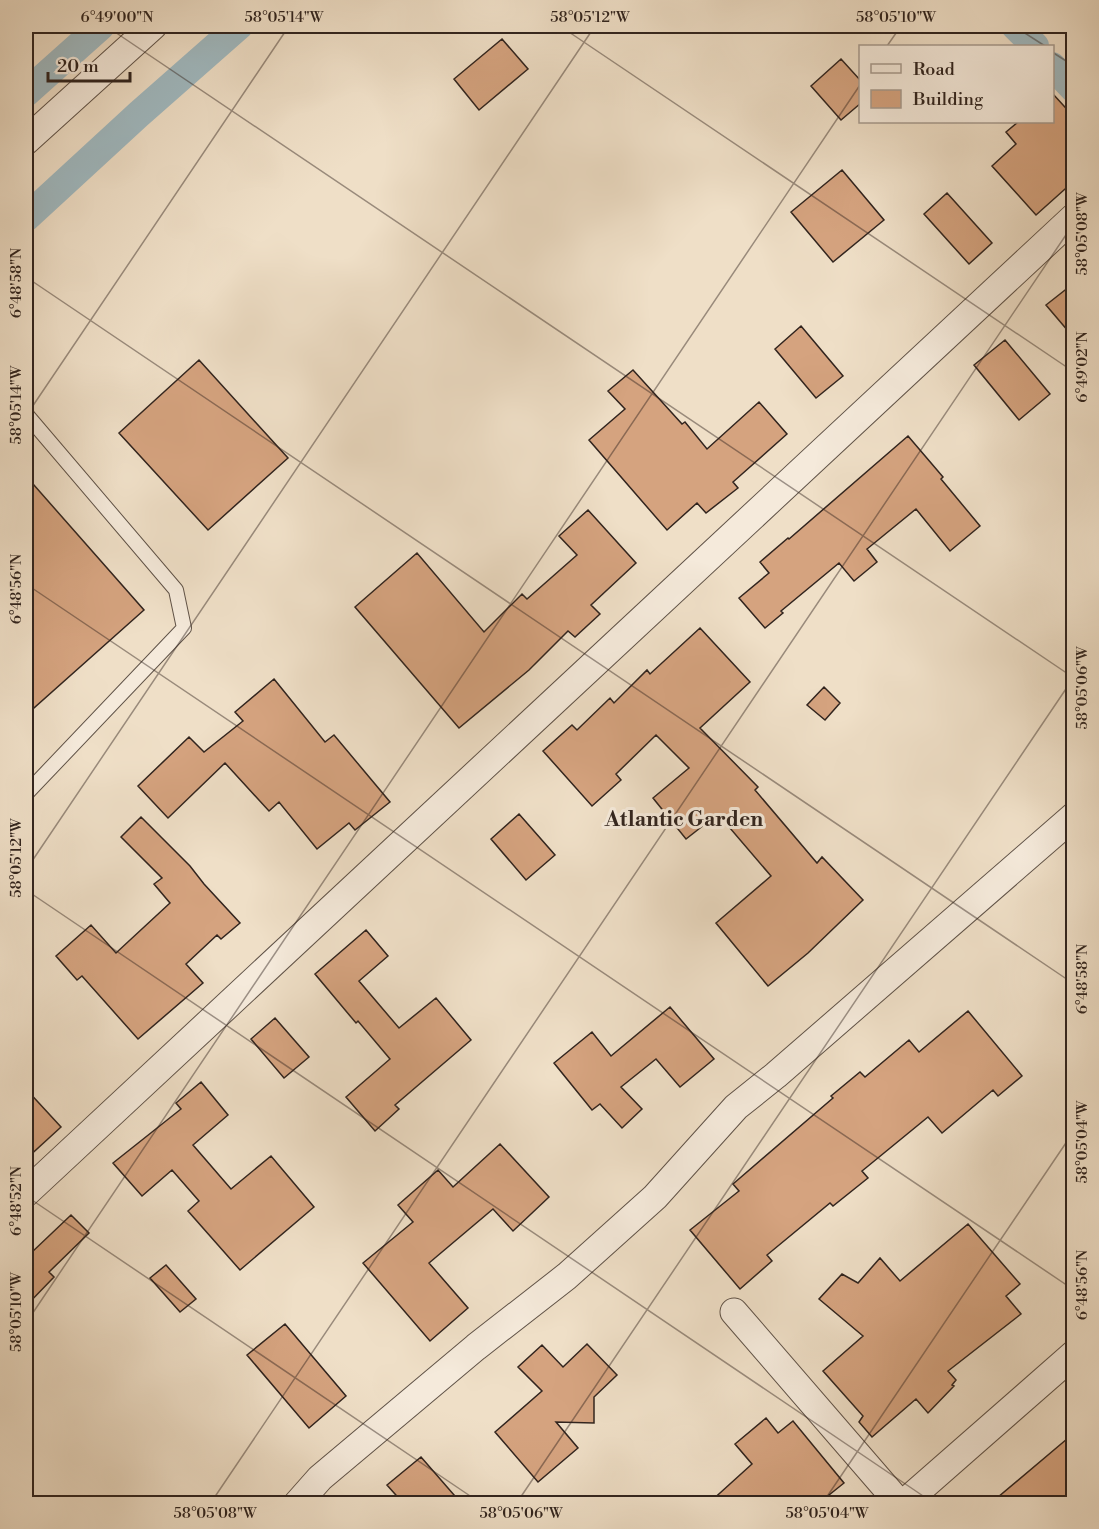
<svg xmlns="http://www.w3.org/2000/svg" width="1099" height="1529" viewBox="0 0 1099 1529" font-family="'Libre Bodoni',serif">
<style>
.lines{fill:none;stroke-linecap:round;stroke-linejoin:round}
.canal{stroke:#a0b9c0;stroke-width:28}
.building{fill:#d5a37f;stroke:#31241e;stroke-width:1.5}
.lane-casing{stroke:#605348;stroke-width:16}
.street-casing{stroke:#605348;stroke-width:29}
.lane{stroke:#f5eadb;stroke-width:14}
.street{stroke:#f5eadb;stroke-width:27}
.ticks{fill:none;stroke:#31241e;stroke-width:1.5;stroke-opacity:0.45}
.labels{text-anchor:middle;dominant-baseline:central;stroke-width:6;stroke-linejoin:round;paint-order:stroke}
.neighbourhood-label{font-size:21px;font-weight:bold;fill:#31241e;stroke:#f5eadb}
.neatline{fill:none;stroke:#31241e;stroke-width:2}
.ticks-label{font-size:15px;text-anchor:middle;fill:#31241e}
</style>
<rect width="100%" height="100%" fill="#efdfc7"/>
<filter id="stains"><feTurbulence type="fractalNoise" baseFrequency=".00333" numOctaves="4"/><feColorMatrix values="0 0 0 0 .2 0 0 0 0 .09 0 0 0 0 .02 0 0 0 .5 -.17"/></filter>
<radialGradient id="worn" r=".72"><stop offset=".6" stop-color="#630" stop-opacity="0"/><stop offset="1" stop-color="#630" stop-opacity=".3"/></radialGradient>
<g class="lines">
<path class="canal" d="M 1015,26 L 1035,46
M 1052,66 L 1074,89
M 26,93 L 101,26
M 26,218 L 139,114 L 239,26"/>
</g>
<path class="building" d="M 502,39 L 528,69 L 479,110 L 454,79 Z
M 841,59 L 861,81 L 861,103 L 841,120 L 811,86 Z
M 1053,94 L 1074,117 L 1074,181 L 1036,215 L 992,166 L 1016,144 L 1006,132 L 1018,122 L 1053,122 Z
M 842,170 L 884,220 L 833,262 L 791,212 Z
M 947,193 L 992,243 L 969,264 L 924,214 Z
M 1074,283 L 1074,338 L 1046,305 Z
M 801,326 L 843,376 L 816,398 L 775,349 Z
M 1005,340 L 1050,394 L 1019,420 L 974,365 Z
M 199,360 L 288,458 L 208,530 L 119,433 Z
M 633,370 L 682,424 L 685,422 L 707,449 L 759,402 L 787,434 L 733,482 L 738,488 L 706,513 L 697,503 L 667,530 L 589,440 L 625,409 L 608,391 Z
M 908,436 L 943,477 L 941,479 L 980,526 L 950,551 L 916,509 L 867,549 L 877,562 L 854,581 L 839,563 L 781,611 L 783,613 L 765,628 L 739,598 L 769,573 L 760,562 L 788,538 L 789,539 Z
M 26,476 L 144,610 L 26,715 Z
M 588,510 L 636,563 L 591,605 L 600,614 L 575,637 L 568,631 L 529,670 L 459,728 L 355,607 L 417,553 L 484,632 L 522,594 L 527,599 L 577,555 L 559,536 Z
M 700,628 L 750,682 L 700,728 L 758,787 L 755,790 L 817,863 L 822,857 L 863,900 L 808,953 L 768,986 L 716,923 L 771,876 L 718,814 L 686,839 L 653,798 L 689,768 L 656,735 L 616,774 L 621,780 L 592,806 L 543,751 L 572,725 L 577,730 L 610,698 L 614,703 L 647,670 L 650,674 Z
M 274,679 L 325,742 L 334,735 L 390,802 L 355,830 L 349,823 L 317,849 L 279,802 L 269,811 L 225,763 L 168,818 L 138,786 L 189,737 L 204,752 L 243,721 L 235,712 Z
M 824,687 L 840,703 L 825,720 L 807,705 Z
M 519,814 L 555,855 L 526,880 L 491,839 Z
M 141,817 L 190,866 L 204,884 L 240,923 L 221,939 L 217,935 L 186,964 L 203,983 L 138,1039 L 82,976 L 77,980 L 56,956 L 91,925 L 116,953 L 170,903 L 154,884 L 162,878 L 121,837 Z
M 366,930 L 388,956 L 359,981 L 399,1028 L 436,998 L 471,1040 L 395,1105 L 399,1109 L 375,1131 L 346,1097 L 390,1059 L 358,1021 L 356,1023 L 315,974 Z
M 670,1007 L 714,1059 L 680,1087 L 656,1059 L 621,1087 L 642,1109 L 622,1128 L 600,1104 L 592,1110 L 554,1063 L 592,1032 L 611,1056 Z
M 968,1011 L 1022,1076 L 998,1096 L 993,1090 L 942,1133 L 928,1117 L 862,1171 L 868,1178 L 833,1206 L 830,1203 L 767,1255 L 772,1261 L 740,1289 L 690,1230 L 739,1191 L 733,1184 L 833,1098 L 831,1096 L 860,1072 L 865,1077 L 909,1040 L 919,1052 Z
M 275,1018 L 309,1057 L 284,1078 L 251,1039 Z
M 201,1082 L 228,1115 L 193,1145 L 231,1189 L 271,1156 L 314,1207 L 240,1270 L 188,1211 L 199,1201 L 172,1170 L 142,1196 L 113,1163 L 181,1109 L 176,1103 Z
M 26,1089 L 61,1127 L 26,1159 Z
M 500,1144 L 549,1197 L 513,1231 L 493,1209 L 429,1263 L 468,1308 L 430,1341 L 363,1263 L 413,1222 L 398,1205 L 438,1170 L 453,1187 Z
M 71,1215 L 89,1233 L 49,1272 L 54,1277 L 26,1306 L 26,1249 L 30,1254 Z
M 968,1224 L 1020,1284 L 1006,1296 L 1021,1314 L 948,1371 L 956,1380 L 952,1385 L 954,1386 L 928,1413 L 916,1399 L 872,1437 L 859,1422 L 863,1416 L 823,1371 L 863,1336 L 819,1299 L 842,1274 L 858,1283 L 880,1258 L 900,1281 Z
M 166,1265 L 196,1299 L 180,1312 L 150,1278 Z
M 285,1324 L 346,1396 L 309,1428 L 247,1355 Z
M 587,1344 L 617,1375 L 594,1397 L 594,1423 L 556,1422 L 578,1448 L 538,1482 L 495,1432 L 542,1391 L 518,1367 L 542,1345 L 563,1367 Z
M 766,1418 L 778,1433 L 793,1421 L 844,1483 L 819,1503 L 709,1503 L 752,1464 L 735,1444 Z
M 1074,1433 L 1074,1503 L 991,1503 Z
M 421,1457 L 461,1503 L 403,1503 L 387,1485 Z"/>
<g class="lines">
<g class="lane-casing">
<path id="lane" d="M 26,414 L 176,590 L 184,628 L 26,794"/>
</g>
<g class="street-casing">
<path id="street" d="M 26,141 L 153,26
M 26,1193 L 1074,217
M 734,1312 L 900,1504
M 297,1504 L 320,1478 L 476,1347 L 567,1276 L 655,1197 L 736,1107 L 776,1075 L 1074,816
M 903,1504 L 1074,1354"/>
</g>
<use href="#lane" class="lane"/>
<use href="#street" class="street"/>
</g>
<path class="ticks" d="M 106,26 L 1074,678M 560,26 L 1074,372M 1014,26 L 1045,46M 887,46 L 901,26M 1052,52 L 1074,66M 26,277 L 1074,984M 26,416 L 289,26M 26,584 L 1074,1290M 26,870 L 595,26M 26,890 L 935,1504M 26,1196 L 482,1504M 26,1323 L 860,85M 26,1502 L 28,1504M 210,1504 L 1074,223M 516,1504 L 1074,677M 822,1504 L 1074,1131"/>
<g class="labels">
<g class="neighbourhood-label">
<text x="684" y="820">Atlantic Garden</text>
</g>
</g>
<rect width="1099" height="1529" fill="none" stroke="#efdfc7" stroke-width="66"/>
<rect x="859" y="45" width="195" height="78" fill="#f5eadb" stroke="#a79b8f" stroke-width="1.5"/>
<rect x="871" y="64" width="30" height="9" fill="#f5eadb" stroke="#a79b8f" stroke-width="1.5"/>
<text x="913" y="75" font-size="18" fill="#31241e">Road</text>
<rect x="871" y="90" width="30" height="18" fill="#d5a37f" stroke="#a79b8f" stroke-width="1.5"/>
<text x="913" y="105" font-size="18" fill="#31241e">Building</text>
<path d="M48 72v9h82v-9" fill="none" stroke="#31241e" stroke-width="3"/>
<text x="57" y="72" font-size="18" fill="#31241e" stroke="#f5eadb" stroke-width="4.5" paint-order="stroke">20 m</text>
<rect x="33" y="33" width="1033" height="1463" class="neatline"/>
<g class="ticks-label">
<text x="117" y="22">6°49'00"N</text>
<text x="284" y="22">58°05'14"W</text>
<text x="590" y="22">58°05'12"W</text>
<text x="896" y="22">58°05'10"W</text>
<text transform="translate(1082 234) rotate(-90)" y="5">58°05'08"W</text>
<text transform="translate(16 283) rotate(-90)" y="5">6°48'58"N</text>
<text transform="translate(1082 367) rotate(-90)" y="5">6°49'02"N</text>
<text transform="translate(16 405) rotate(-90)" y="5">58°05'14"W</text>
<text transform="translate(16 589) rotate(-90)" y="5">6°48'56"N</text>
<text transform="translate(1082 688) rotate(-90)" y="5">58°05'06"W</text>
<text transform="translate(16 858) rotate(-90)" y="5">58°05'12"W</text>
<text transform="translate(1082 979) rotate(-90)" y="5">6°48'58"N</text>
<text transform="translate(1082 1142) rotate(-90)" y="5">58°05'04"W</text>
<text transform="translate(16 1201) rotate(-90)" y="5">6°48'52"N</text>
<text transform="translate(1082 1285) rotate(-90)" y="5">6°48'56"N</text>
<text transform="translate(16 1312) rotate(-90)" y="5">58°05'10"W</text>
<text x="215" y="1518">58°05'08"W</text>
<text x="521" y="1518">58°05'06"W</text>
<text x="827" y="1518">58°05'04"W</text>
</g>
<rect width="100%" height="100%" filter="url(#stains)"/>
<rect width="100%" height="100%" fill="url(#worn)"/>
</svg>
